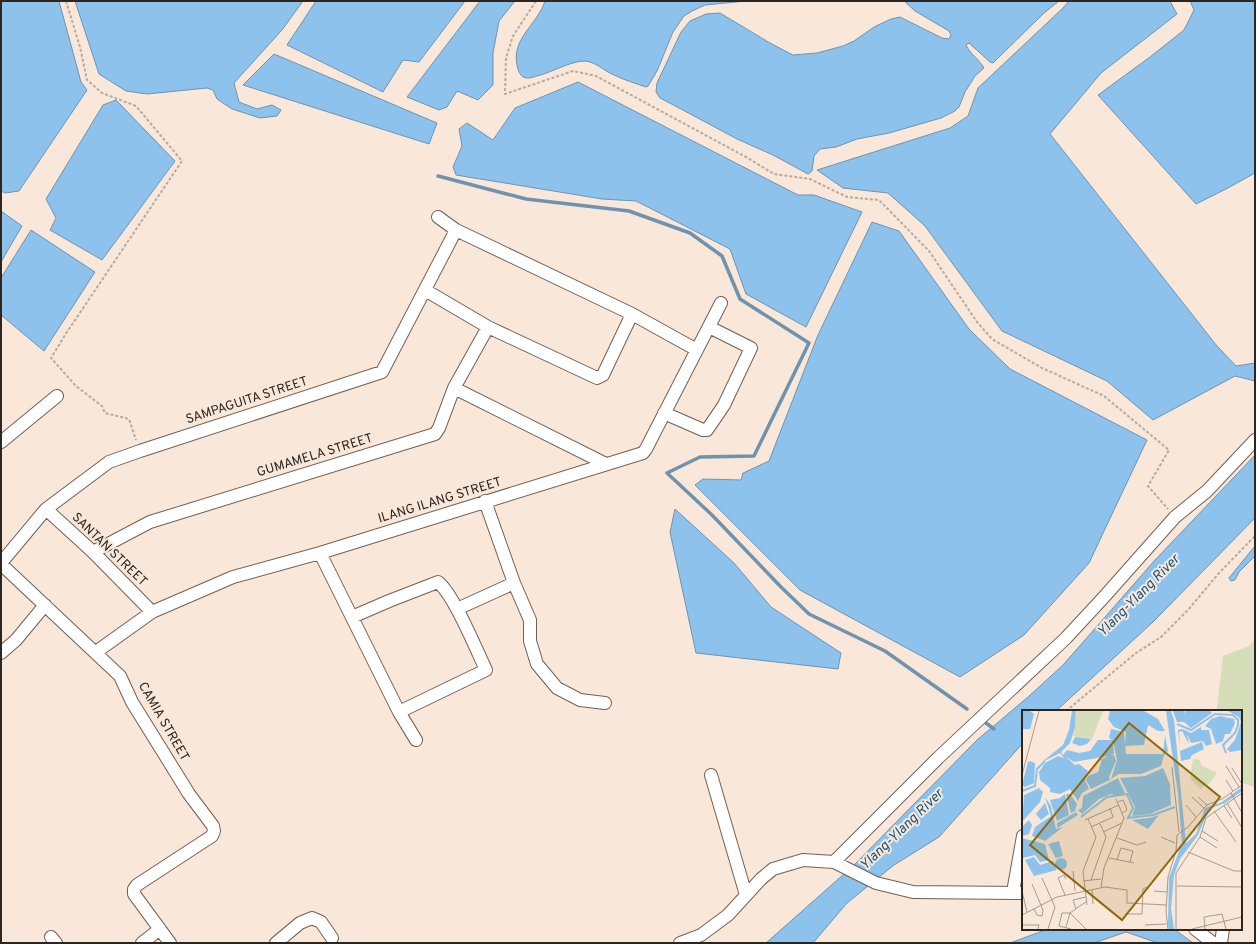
<svg xmlns="http://www.w3.org/2000/svg" width="1256" height="944" viewBox="0 0 1256 944" font-family="Overpass,sans-serif">
<style>
.green{fill:#d6deb9}
.water{fill:#8cc2ec;stroke:#6f93af}
.lines{fill:none;stroke-linecap:round;stroke-linejoin:round}
.stream{stroke:#6f93af;stroke-width:3.5}
.minor-casing{stroke:#706155;stroke-width:14}
.path{stroke:#b7aa9e;stroke-width:2;stroke-dasharray:3 2;stroke-linecap:butt}
.minor{stroke:#fff;stroke-width:12}
.labels{text-anchor:middle;dominant-baseline:central;stroke-width:4;stroke-linejoin:round;paint-order:stroke}
.street-label{font-size:13px;fill:#2c2520;stroke:#f9e8da}
.water-label{font-size:14px;font-style:italic;fill:#16547c;stroke:#f9e8da}
.inset-river{fill:none;stroke:#8cc2ec;stroke-width:2}
.inset-road{fill:none;stroke:#a79a90;stroke-width:1}
.view{fill:#8e670a;fill-opacity:0.15;stroke:#8e670a;stroke-width:2}
.inset-edge{fill:none;stroke:#2c2520;stroke-width:2}
</style>
<rect width="100%" height="100%" fill="#f9e8da"/>
<path class="green" d="M 1255,639 L 1255,788 L 1249,785 L 1241,783 L 1241,711 L 1217,711 L 1217,706 L 1223,656 L 1249,646 Z"/>
<path class="water" d="M 1,1 L 59,1 L 81,82 L 87,90 L 19,191 L 5,193 L 1,191 Z
M 75,1 L 303,1 L 282,30 L 234,83 L 239,102 L 257,109 L 272,105 L 281,110 L 277,116 L 260,118 L 232,109 L 217,99 L 213,90 L 207,88 L 147,94 L 126,91 L 99,74 Z
M 316,1 L 465,1 L 419,62 L 403,60 L 383,92 L 287,45 Z
M 480,1 L 515,1 L 499,21 L 493,53 L 493,85 L 478,100 L 457,91 L 447,107 L 439,110 L 407,97 Z
M 545,1 L 746,1 L 705,5 L 692,11 L 684,16 L 673,32 L 657,71 L 648,86 L 646,87 C 635,83 624,80 614,75 C 604,71 595,61 584,61 C 571,61 550,73 537,76 C 528,79 521,80 518,69 C 509,39 537,26 545,1 Z
M 904,1 L 1059,1 L 1044,13 L 993,63 L 990,62 L 969,43 L 966,45 C 970,54 979,59 984,68 L 975,76 L 965,92 L 959,107 L 955,111 L 941,118 L 889,133 L 857,139 L 836,147 L 820,149 L 814,156 L 812,171 L 808,174 L 773,155 L 737,139 L 681,109 L 660,98 L 656,92 L 657,83 L 681,32 L 690,21 L 706,14 L 720,13 L 770,43 L 793,55 L 817,53 L 843,46 L 854,41 L 874,27 L 891,19 L 900,17 L 942,38 L 949,39 L 951,35 L 949,31 L 915,11 Z
M 1069,1 L 1170,1 L 1177,14 L 1101,73 L 1050,134 L 1217,346 L 1236,366 L 1255,363 L 1255,381 L 1235,376 L 1153,420 L 1107,381 L 1002,331 L 925,226 L 888,193 L 843,188 L 817,170 L 950,128 L 968,116 L 978,88 L 1063,8 Z
M 1190,1 L 1255,1 L 1255,173 L 1226,189 L 1196,204 L 1098,95 L 1150,57 L 1184,30 L 1194,10 Z
M 274,54 L 437,123 L 429,144 L 243,85 Z
M 578,82 L 798,195 L 814,195 L 862,212 L 806,327 L 746,294 L 730,249 L 636,201 L 602,199 L 456,175 L 453,167 L 462,146 L 459,129 L 467,123 L 493,140 L 515,108 Z
M 116,100 L 175,161 L 102,260 L 50,230 L 56,218 L 46,199 L 103,105 Z
M 1,211 L 22,226 L 1,262 Z
M 872,222 L 899,231 L 969,329 L 1010,369 L 1147,440 L 1089,563 L 1024,635 L 960,677 L 800,590 L 695,485 L 703,479 L 741,480 L 743,473 L 769,461 L 818,335 Z
M 31,230 L 95,272 L 44,351 L 1,315 L 1,278 Z
M 1255,455 L 1255,518 L 1153,622 L 1056,711 L 1023,711 L 1023,743 L 939,837 L 894,865 L 847,903 L 813,943 L 766,943 L 853,866 L 977,740 L 1028,697 L 1063,665 L 1155,560 Z
M 675,509 L 734,563 L 771,607 L 841,653 L 838,669 L 696,653 L 670,532 Z
M 1255,546 L 1255,556 L 1239,572 L 1235,580 L 1231,581 L 1229,578 Z
M 1048,929 L 1174,929 L 1193,943 L 1158,943 L 1126,932 L 1094,943 L 1010,943 Z"/>
<g class="lines">
<path class="stream" d="M 438,176 L 526,199 L 629,211 L 690,233 L 722,256 L 740,299 L 809,343 L 754,456 L 700,457 L 667,473 L 712,515 L 781,587 L 809,614 L 885,651 L 967,709
M 982,720 L 994,729"/>
<g class="minor-casing">
<path id="minor" d="M 438,217 L 456,230 L 632,314 L 697,350
M 425,290 L 488,327 L 597,378 L 603,375 L 632,314
M 454,388 L 606,464
M 664,413 L 703,430 L 707,430 L 724,405 L 751,348 L 709,327
M 1,442 L 57,396
M 485,501 L 514,583 L 530,620 L 530,641 L 537,664 L 557,688 L 580,700 L 605,703
M 46,509 L 93,552 L 152,612
M 93,552 L 150,522 L 435,434 L 439,428 L 454,388 L 488,327
M 320,553 L 399,712 L 416,740
M 1,563 L 46,509 L 109,462 L 140,451 L 382,372 L 456,230
M 1,564 L 120,676 L 132,702 L 189,794 L 213,826 L 214,831 L 212,836 L 137,885 L 134,889 L 134,894 L 170,943
M 457,609 L 514,583
M 352,617 L 389,601 L 438,582 C 454,595 476,649 486,670 L 399,712
M 96,652 L 152,612 L 233,577 L 320,553 L 643,453 L 646,449 L 721,303
M 1,653 L 16,640 L 45,605
M 711,775 L 746,895
M 834,862 L 938,758 L 1066,638 L 1104,597 L 1175,517 L 1207,491 L 1255,440
M 1013,892 L 1023,836
M 1195,929 L 1213,943
M 51,937 L 56,943
M 142,943 L 160,929
M 276,943 L 300,923 L 312,918 L 321,922 L 332,938
M 680,943 L 701,935 L 728,915 L 761,879 L 773,869 L 803,860 L 834,862 L 876,883 L 913,892 L 1023,893
M 1221,943 L 1223,929"/>
</g>
<path class="path" d="M 66,1 L 80,47 L 87,80 L 102,93 L 136,106 L 182,161 L 67,332 L 51,358 L 76,386 L 102,406 L 105,413 L 129,419 L 136,440
M 536,1 L 513,36 L 506,58 L 505,94 L 573,71 L 596,76 L 746,157 L 774,174 L 810,179 L 847,197 L 879,200 L 929,251 L 977,322 L 992,339 L 1042,368 L 1104,396 L 1169,450 L 1148,486 L 1168,509
M 1066,711 L 1136,653 L 1161,637 L 1188,610 L 1219,573 L 1255,536"/>
<use href="#minor" class="minor"/>
</g>
<g class="labels">
<g class="street-label">
<text transform="translate(247 401) rotate(-18)">SAMPAGUITA STREET</text>
<text transform="translate(315 456) rotate(-17)">GUMAMELA STREET</text>
<text transform="translate(440 501) rotate(-17)">ILANG ILANG STREET</text>
<text transform="translate(109 550) rotate(44)">SANTAN STREET</text>
<text transform="translate(163 722) rotate(60)">CAMIA STREET</text>
</g>
<g class="water-label">
<text transform="translate(1139 596) rotate(-45)">Ylang-Ylang River</text>
<text transform="translate(902 830) rotate(-44)">Ylang-Ylang River</text>
</g>
</g>
<g transform="translate(1022 710)">
<rect width="220" height="220" fill="#f9e8da"/>
<path d="M 55,1 L 81,1 L 70,29 L 51,26 ZM 171,49 L 178,50 L 179,55 L 195,63 L 187,74 L 178,79 L 168,68 Z" fill="#d6deb9"/>
<path d="M 0,1 L 8,1 L 12,4 L 8,19 L 0,19 ZM 50,1 L 54,1 L 53,17 L 48,33 L 39,42 L 41,45 L 45,40 L 57,43 L 68,41 L 76,30 L 90,30 L 87,28 L 89,19 L 102,22 L 104,44 L 141,44 L 143,25 L 146,41 L 142,45 L 139,56 L 119,64 L 97,64 L 89,69 L 95,50 L 91,30 L 92,44 L 88,45 L 92,45 L 94,51 L 87,67 L 88,70 L 69,79 L 64,70 L 66,66 L 76,62 L 80,49 L 86,46 L 52,52 L 43,46 L 53,55 L 57,54 L 66,61 L 63,70 L 67,79 L 60,83 L 56,91 L 48,79 L 38,84 L 28,82 L 28,78 L 18,70 L 17,62 L 23,53 L 36,46 L 42,48 L 38,43 L 20,52 L 41,35 L 47,20 ZM 88,1 L 122,1 L 136,9 L 143,21 L 136,21 L 126,15 L 122,35 L 103,36 L 104,22 L 92,17 L 86,9 ZM 144,1 L 149,1 L 152,10 L 164,133 L 174,124 L 183,98 L 200,92 L 220,77 L 220,81 L 203,93 L 187,99 L 176,125 L 158,149 L 152,165 L 149,198 L 152,219 L 147,219 L 146,215 L 147,168 L 160,133 L 156,84 ZM 151,1 L 162,1 L 162,4 L 163,1 L 189,1 L 190,3 L 169,18 L 162,12 L 155,12 ZM 206,1 L 220,1 L 220,40 L 208,42 L 205,39 L 213,30 L 219,12 L 217,7 ZM 198,6 L 212,9 L 213,13 L 208,24 L 203,24 L 201,31 L 194,34 L 189,19 L 183,16 L 189,9 ZM 179,17 L 179,20 L 187,20 L 190,34 L 184,36 L 181,31 L 169,33 L 165,24 L 167,34 L 160,21 L 157,22 L 158,38 L 156,20 L 160,19 L 169,23 ZM 53,27 L 54,27 L 69,29 L 65,34 L 58,36 L 50,33 ZM 180,32 L 182,39 L 170,45 L 168,49 L 159,51 L 158,41 ZM 8,51 L 13,53 L 12,73 L 3,77 L 0,75 L 6,52 ZM 141,58 L 148,74 L 149,95 L 128,104 L 110,106 L 113,97 L 98,68 L 123,66 ZM 96,68 L 103,83 L 95,86 L 89,84 L 77,89 L 60,104 L 56,100 L 60,98 L 61,86 ZM 17,78 L 21,82 L 18,92 L 0,112 L 2,85 ZM 43,84 L 47,105 L 35,111 L 28,90 L 38,88 ZM 44,84 L 48,84 L 55,94 L 53,101 L 49,103 ZM 23,87 L 29,96 L 34,119 L 41,117 L 23,131 L 10,126 L 13,117 L 29,106 ZM 23,93 L 27,104 L 19,110 L 14,104 ZM 54,102 L 56,105 L 35,118 L 35,113 ZM 137,105 L 126,119 L 110,110 L 127,108 ZM 7,110 L 10,115 L 7,124 L 0,126 L 0,117 ZM 0,128 L 23,134 L 27,150 L 18,152 L 13,145 L 1,148 ZM 37,131 L 41,146 L 34,148 L 26,134 ZM 12,147 L 18,155 L 31,151 L 35,160 L 12,166 L 3,150 ZM33 154a6 6 0 1 1 12 0a6 6 0 1 1-12 0Z" fill="#8cc2ec"/>
<path class="inset-river" d="M 155,14 L 169,20 L 193,4 L 211,5 L 216,10 L 216,15 L 213,23 L 201,35 L 204,43M 0,81 L 13,76 L 15,59 L 23,51M 59,107 L 85,87 L 105,84 L 111,98 L 106,108 L 131,105 L 153,97"/>
<path class="inset-road" d="M 204,56 L 217,77M 150,57 L 157,122M 210,58 L 220,74M 0,65 L 17,1M 204,70 L 211,81M 209,83 L 220,103M 170,87 L 182,98M 176,87 L 185,95M 96,92 L 101,90 L 104,97 L 105,100 L 100,103M 205,93 L 220,118M 164,95 L 174,107M 202,96 L 210,108M 192,101 L 214,132M 63,110 L 97,95M 69,117 L 91,107 L 88,98M 180,121 L 196,131M 81,122 L 100,113M 139,127 L 153,133M 178,127 L 195,138M 95,128 L 115,135 L 124,132M 166,142 L 212,161 L 220,161M 87,148 L 112,153M 95,150 L 99,138 L 111,141 L 108,152M 51,161 L 53,181M 20,168 L 33,197 L 26,219M 69,170 L 84,127 L 78,114M 61,171 L 79,169M 10,174 L 21,200 L 20,206 L 15,205 L 12,199M 155,176 L 220,177M 79,177 L 82,158 L 102,108 L 94,89M 70,179 L 71,194M 0,181 L 5,202M 132,181 L 145,182M 43,185 L 36,168 L 42,165 L 44,169M 65,195 L 61,161 L 74,127 L 66,109M 54,199 L 51,190 L 64,187M 48,203 L 65,191M 103,204 L 120,204 L 121,179 L 125,177M 0,205 L 35,187 L 83,177 L 105,180 L 105,193 L 145,195M 0,215 L 17,215 L 16,219M 123,215 L 144,214M 44,217 L 48,203M 49,219 L 37,216 L 40,203 L 48,203 L 64,219M 146,219 L 144,202 L 146,167 L 154,141 L 155,125 L 166,117 L 185,95 L 200,89 L 220,75M 154,219 L 154,163 L 178,127 L 184,108 L 220,83M 170,219 L 220,207M 183,219 L 182,207 L 200,204 L 204,219"/>
<path class="view" d="M 107,13 L 198,87 L 100,210 L 8,135 Z"/>
<rect width="220" height="220" class="inset-edge"/>
</g>
<rect width="1256" height="944" fill="none" stroke="#2c2520" stroke-width="4"/>
</svg>
